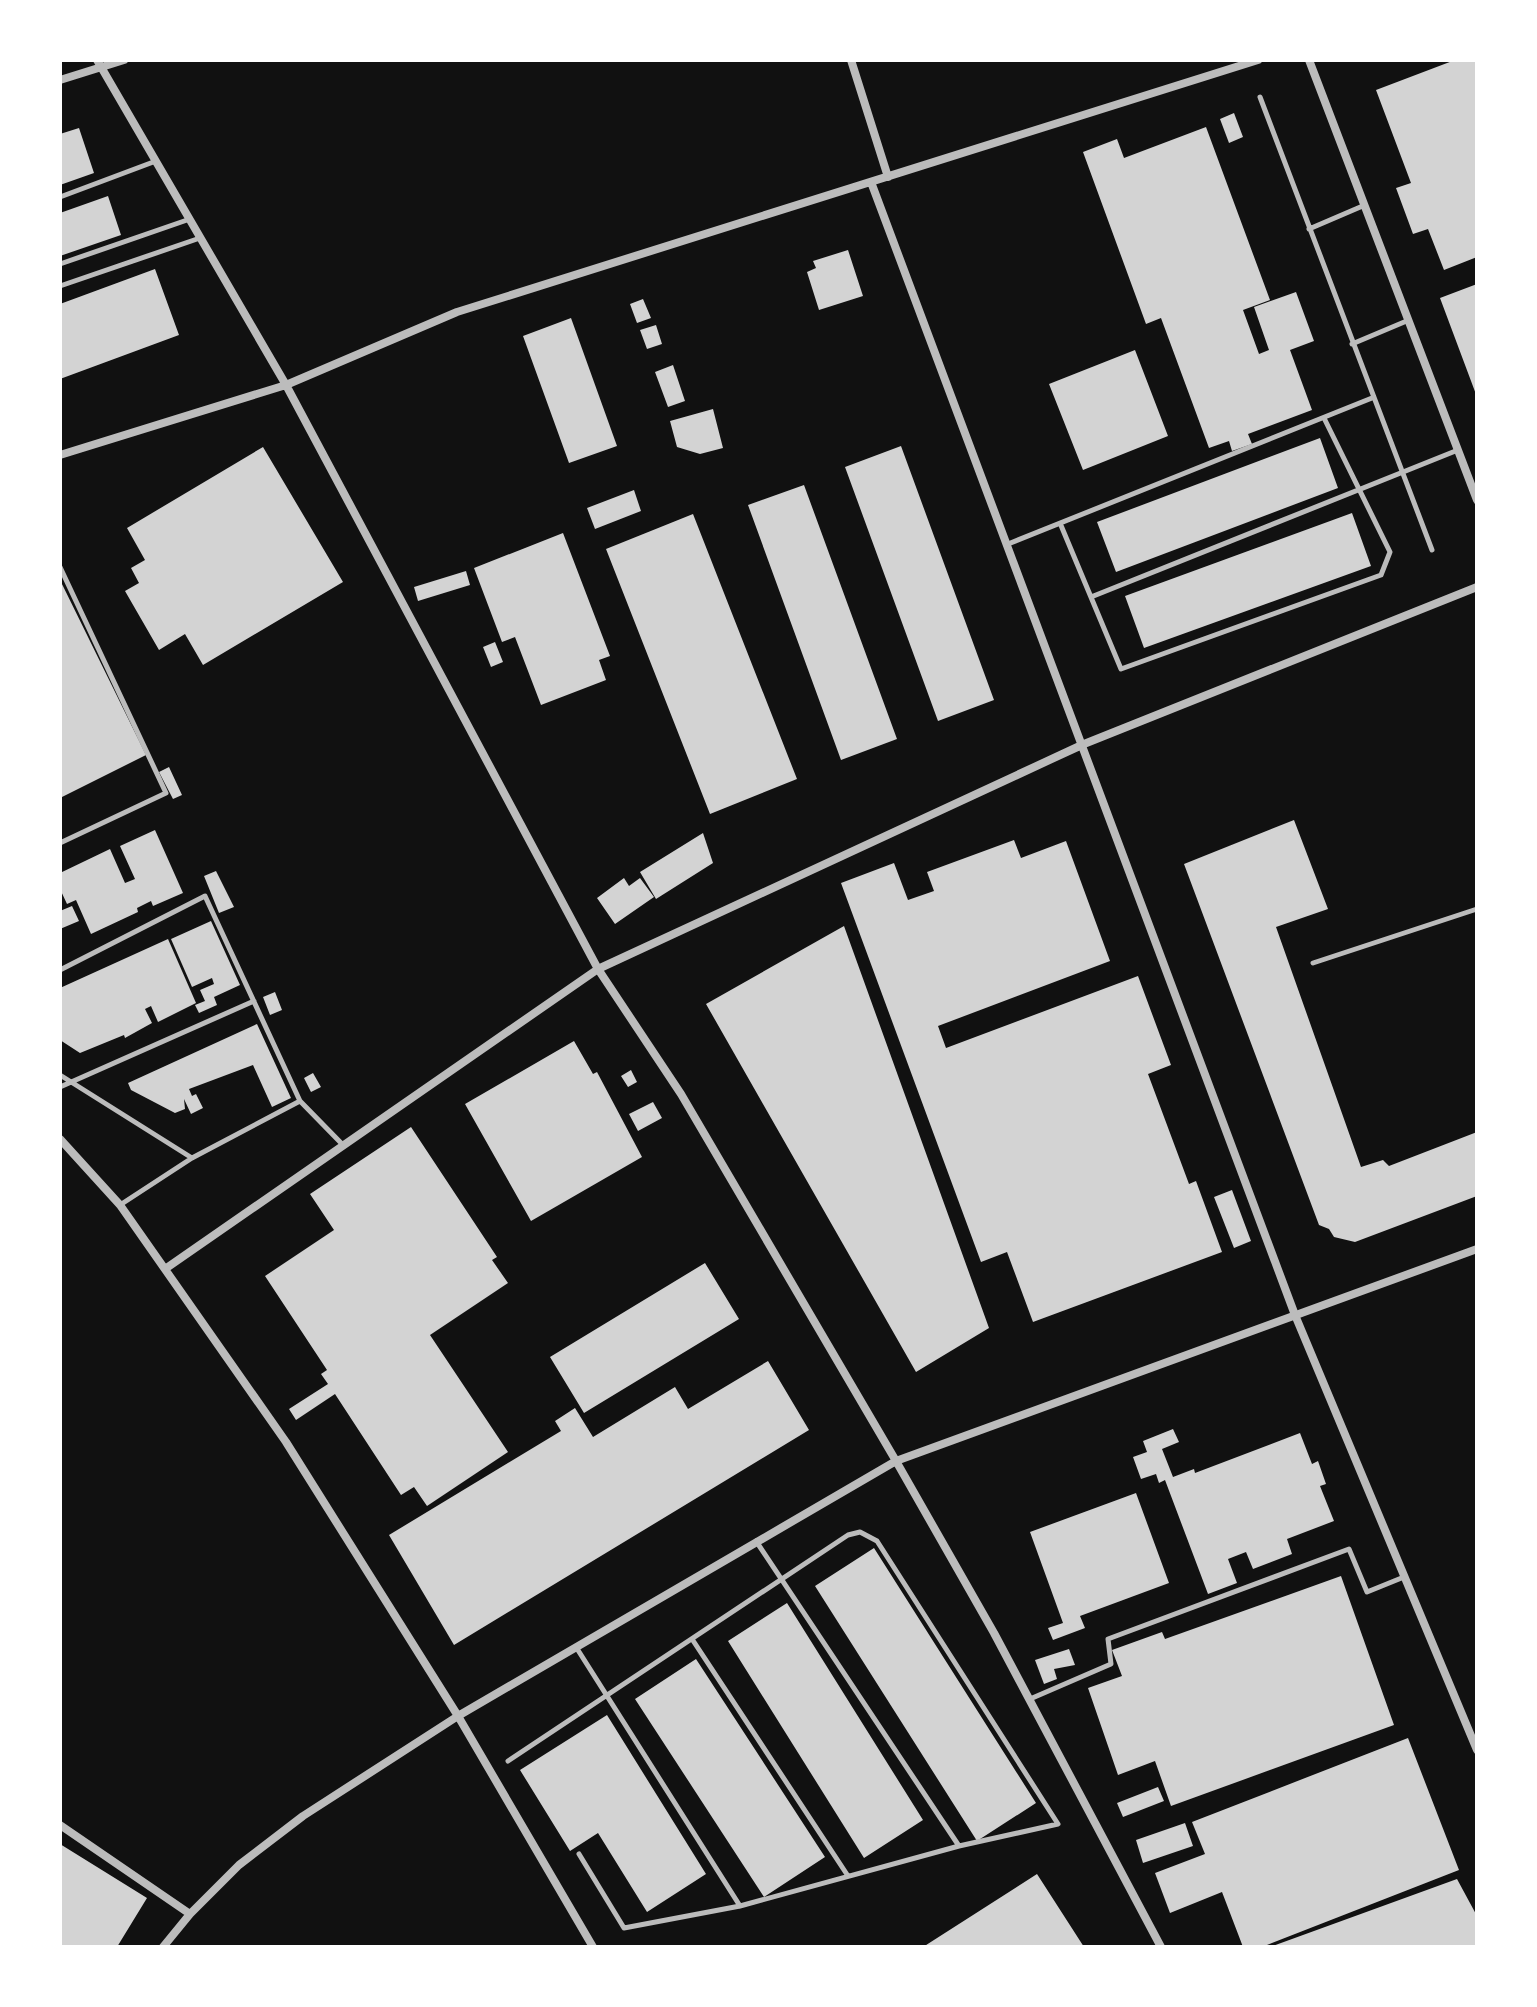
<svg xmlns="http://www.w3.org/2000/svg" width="1537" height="2007" viewBox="0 0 1537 2007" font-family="Roboto,sans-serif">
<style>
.building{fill:#d3d3d3}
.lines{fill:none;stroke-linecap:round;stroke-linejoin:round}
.service{stroke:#bcbcbc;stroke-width:5}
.minor{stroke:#bcbcbc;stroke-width:8}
</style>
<rect width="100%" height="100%" fill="#111"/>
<path class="building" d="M 1455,60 L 1477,60 L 1477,257 L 1444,270 L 1428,229 L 1413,234 L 1396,188 L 1411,183 L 1376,90 Z
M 1234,113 L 1243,137 L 1229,143 L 1220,119 Z
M 1206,127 L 1270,300 L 1243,310 L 1259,354 L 1269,350 L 1254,307 L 1296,292 L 1314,341 L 1290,350 L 1312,410 L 1248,434 L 1252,444 L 1232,451 L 1229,441 L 1209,448 L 1161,318 L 1146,324 L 1083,152 L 1117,139 L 1124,158 Z
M 79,128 L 94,173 L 60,185 L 60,134 Z
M 108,196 L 121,235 L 60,256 L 60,213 Z
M 848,250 L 863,296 L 819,310 L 807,272 L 816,268 L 813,261 Z
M 155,269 L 179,335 L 60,379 L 60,304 Z
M 1477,284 L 1477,397 L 1440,298 Z
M 643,299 L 651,318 L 637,323 L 630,304 Z
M 571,318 L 617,446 L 569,463 L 523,336 Z
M 656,325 L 662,344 L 647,349 L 640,330 Z
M 1135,350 L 1168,436 L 1083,470 L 1049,384 Z
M 673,365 L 685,401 L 668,407 L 655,372 Z
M 713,409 L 723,448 L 700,454 L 677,447 L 670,421 Z
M 1320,438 L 1338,488 L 1116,572 L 1097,522 Z
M 901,446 L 994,700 L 938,721 L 845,467 Z
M 263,447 L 343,582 L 203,665 L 185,634 L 159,650 L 125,591 L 139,583 L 131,568 L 145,560 L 127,528 Z
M 804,485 L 897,739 L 841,760 L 748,505 Z
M 634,490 L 641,511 L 595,529 L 587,508 Z
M 1352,513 L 1371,566 L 1144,648 L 1125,596 Z
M 693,514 L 797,779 L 710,814 L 606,549 Z
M 563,533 L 610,656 L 599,660 L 606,680 L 541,705 L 515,637 L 502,642 L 474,568 Z
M 466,571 L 470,585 L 418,601 L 414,587 Z
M 60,580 L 146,755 L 60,798 Z
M 495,642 L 503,662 L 491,667 L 483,647 Z
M 169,767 L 182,795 L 173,799 L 159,772 Z
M 1294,820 L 1328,909 L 1276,927 L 1361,1167 L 1383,1160 L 1389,1166 L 1477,1132 L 1477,1196 L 1355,1242 L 1334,1237 L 1329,1229 L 1319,1225 L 1184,864 Z
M 155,830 L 183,893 L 153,906 L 151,901 L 137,908 L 138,912 L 91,934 L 76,900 L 67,904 L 60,889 L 60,873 L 110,849 L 125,883 L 135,879 L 120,846 Z
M 703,833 L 713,863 L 656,899 L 640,872 Z
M 1014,840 L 1021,858 L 1066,841 L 1110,961 L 938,1026 L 946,1048 L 1138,976 L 1171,1065 L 1148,1074 L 1189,1184 L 1196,1181 L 1222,1252 L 1033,1322 L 1007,1252 L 981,1262 L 841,883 L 894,863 L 908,900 L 934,891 L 927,872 Z
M 216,871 L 234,907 L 219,913 L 204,876 Z
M 624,878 L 629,886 L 640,878 L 654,897 L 615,924 L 597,898 Z
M 72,906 L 79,921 L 60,929 L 60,911 Z
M 211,921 L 240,985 L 214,997 L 217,1005 L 199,1013 L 195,1005 L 205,1001 L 200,990 L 214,984 L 212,978 L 192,987 L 171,939 Z
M 844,926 L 989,1328 L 916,1372 L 706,1004 Z
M 168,939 L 196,1003 L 158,1022 L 151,1006 L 145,1009 L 152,1023 L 125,1038 L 124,1035 L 80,1053 L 60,1040 L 60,988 Z
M 275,992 L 282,1010 L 270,1015 L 263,997 Z
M 257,1024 L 291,1098 L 272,1107 L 253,1065 L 189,1089 L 192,1096 L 196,1094 L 203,1108 L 191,1114 L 184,1099 L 185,1109 L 175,1113 L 131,1090 L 128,1083 Z
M 574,1041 L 593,1074 L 597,1072 L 642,1157 L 531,1221 L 465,1104 Z
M 631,1070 L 637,1082 L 628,1087 L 621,1076 Z
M 313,1073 L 321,1087 L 311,1092 L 304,1078 Z
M 653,1102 L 662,1118 L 638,1131 L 629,1114 Z
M 411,1127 L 497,1257 L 492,1260 L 508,1283 L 430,1335 L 508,1452 L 427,1506 L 414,1487 L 401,1495 L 335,1394 L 296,1420 L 289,1409 L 328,1384 L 321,1374 L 327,1370 L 265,1276 L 334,1230 L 310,1194 Z
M 1232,1190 L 1251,1241 L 1234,1248 L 1214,1197 Z
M 705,1263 L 739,1319 L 584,1413 L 550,1357 Z
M 768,1361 L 809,1430 L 454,1645 L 389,1535 L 561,1431 L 555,1421 L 575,1408 L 593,1437 L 675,1387 L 688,1409 Z
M 1173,1429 L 1179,1442 L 1162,1449 L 1173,1477 L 1194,1469 L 1195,1473 L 1300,1433 L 1312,1464 L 1318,1461 L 1326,1484 L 1320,1486 L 1334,1521 L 1287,1539 L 1292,1554 L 1253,1569 L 1246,1552 L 1228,1559 L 1237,1583 L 1208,1594 L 1165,1480 L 1159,1483 L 1156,1474 L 1141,1479 L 1133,1457 L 1147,1452 L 1143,1441 Z
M 1136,1493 L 1169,1583 L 1080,1616 L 1085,1628 L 1053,1640 L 1048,1628 L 1063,1623 L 1030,1532 Z
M 874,1548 L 1036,1803 L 977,1841 L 815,1586 Z
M 1341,1576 L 1394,1725 L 1171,1806 L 1155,1761 L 1118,1775 L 1088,1688 L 1122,1676 L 1112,1650 L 1162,1632 L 1165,1639 Z
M 787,1603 L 923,1820 L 864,1858 L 728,1641 Z
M 1069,1649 L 1075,1665 L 1054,1669 L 1057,1679 L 1044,1684 L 1035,1660 Z
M 696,1659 L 825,1857 L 764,1897 L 635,1699 Z
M 607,1715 L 706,1874 L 647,1912 L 598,1833 L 570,1851 L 520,1770 Z
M 1408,1738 L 1459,1870 L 1262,1947 L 1243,1947 L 1222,1892 L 1170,1913 L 1155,1873 L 1205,1854 L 1192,1822 Z
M 1158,1787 L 1164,1801 L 1123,1817 L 1117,1803 Z
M 1185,1823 L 1193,1846 L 1143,1863 L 1136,1840 Z
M 60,1844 L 147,1898 L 117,1947 L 60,1947 Z
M 1037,1874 L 1084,1947 L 923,1947 Z
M 1457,1879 L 1477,1916 L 1477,1947 L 1270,1947 Z"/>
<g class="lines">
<path class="service" d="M 1260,97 L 1432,550
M 60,197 L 156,161
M 1309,229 L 1365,205
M 60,264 L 190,219
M 60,286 L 200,238
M 1352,344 L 1409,320
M 1060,523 L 1121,669 L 1381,575 L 1390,552 L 1324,418
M 1008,544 L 1372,398
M 60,567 L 166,793 L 60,843
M 1091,597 L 1458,450
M 1313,963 L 1477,909
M 60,970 L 205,896 L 300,1101
M 60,1075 L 192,1158 L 300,1101 L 343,1145
M 60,1087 L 254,1001
M 120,1205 L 192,1158
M 756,1541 L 959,1846
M 692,1639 L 848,1876
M 576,1647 L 740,1906
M 1030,1699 L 1111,1664 L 1108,1639 L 1349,1549 L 1367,1592 L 1404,1577
M 508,1761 L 848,1535 L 860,1532 L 877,1541 L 1058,1824 L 959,1846 L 740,1906 L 624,1928 L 579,1854"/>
<path class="minor" d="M 97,60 L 286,385 L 598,969 L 681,1094 L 896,1461 L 994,1633 L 1161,1947
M 851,60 L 888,177
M 1309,60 L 1477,500
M 60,80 L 124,60
M 871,182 L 1295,1315 L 1477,1750
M 60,455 L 286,385 L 457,312 L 1258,60
M 60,1139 L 120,1205 L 286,1442 L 458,1716 L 593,1947
M 165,1269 L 598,969 L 1084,744 L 1477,587
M 60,1825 L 190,1914
M 163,1947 L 190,1914 L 239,1865 L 303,1816 L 458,1716 L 896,1461 L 1477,1249"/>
</g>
<rect width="1537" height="2007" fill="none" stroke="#ffffff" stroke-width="124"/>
</svg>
